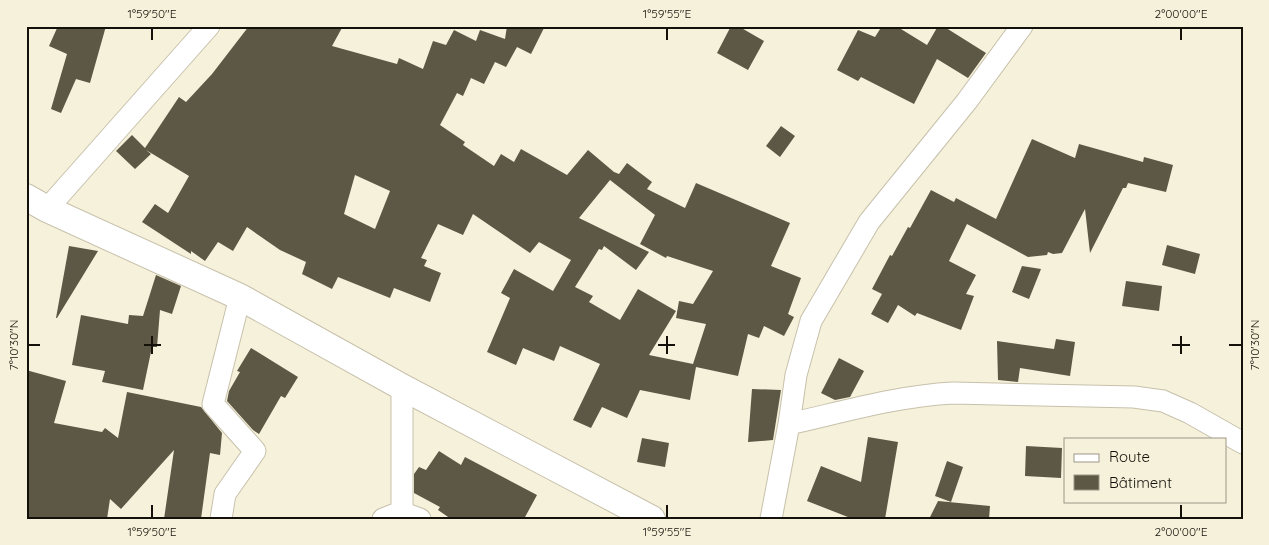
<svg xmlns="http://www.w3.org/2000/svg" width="1269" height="545" viewBox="0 0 1269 545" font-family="Quicksand,sans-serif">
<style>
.building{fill:#5d5845;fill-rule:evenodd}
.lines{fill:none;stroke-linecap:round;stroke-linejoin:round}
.minor-casing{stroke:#c7c1ac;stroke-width:23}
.tertiary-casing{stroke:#c7c1ac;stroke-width:28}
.minor{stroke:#fff;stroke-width:21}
.tertiary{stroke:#fff;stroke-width:26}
.ticks{fill:none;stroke:#13110a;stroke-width:2}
.neatline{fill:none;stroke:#13110a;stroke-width:2}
.ticks-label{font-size:12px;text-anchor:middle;fill:#13110a}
</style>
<rect width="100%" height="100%" fill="#f6f1da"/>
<path class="building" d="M 58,26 L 106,26 L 90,83 L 76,79 L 61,113 L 51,109 L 67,54 L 49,46 Z
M 249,26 L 343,26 L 332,46 L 397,64 L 399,58 L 423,69 L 433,41 L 446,45 L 454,30 L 476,41 L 480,30 L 505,39 L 507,26 L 545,26 L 531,54 L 517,47 L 506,67 L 495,62 L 484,84 L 471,78 L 463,96 L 457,93 L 440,125 L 465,142 L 463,145 L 494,166 L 501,154 L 514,162 L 521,149 L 567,175 L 588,150 L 614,172 L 619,174 L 627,163 L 652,182 L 647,189 L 685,208 L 696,183 L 790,223 L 771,266 L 801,278 L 788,314 L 794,317 L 784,336 L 764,326 L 759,338 L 748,334 L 738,376 L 696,367 L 690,400 L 640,390 L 627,418 L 602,407 L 591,428 L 573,420 L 600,364 L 560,346 L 554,361 L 523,348 L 516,365 L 487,352 L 510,298 L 501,293 L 514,269 L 553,291 L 571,260 L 539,242 L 530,253 L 473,214 L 463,235 L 438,224 L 421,258 L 427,260 L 424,266 L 441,273 L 430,302 L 394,288 L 390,298 L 338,277 L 332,289 L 302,274 L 306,262 L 280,250 L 247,227 L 233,251 L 218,242 L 205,261 L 191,251 L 191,254 L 142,222 L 155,204 L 168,213 L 189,176 L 146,150 L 151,154 L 135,169 L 116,151 L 132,135 L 145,148 L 179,97 L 186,102 L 212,74 ZM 355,175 L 390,191 L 375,229 L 344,214 ZM 610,180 L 655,215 L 640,244 L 666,258 L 667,256 L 713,271 L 693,304 L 679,301 L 676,318 L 706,324 L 693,364 L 649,355 L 676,311 L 638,289 L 620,320 L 589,302 L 593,296 L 575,287 L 599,249 L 602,250 L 604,246 L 636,270 L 649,252 L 579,218 Z
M 731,26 L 738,26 L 764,41 L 748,70 L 717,53 Z
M 882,26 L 896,26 L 927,45 L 938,26 L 943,26 L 986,53 L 968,78 L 937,59 L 914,104 L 861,77 L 858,81 L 837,70 L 858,30 L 875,37 Z
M 781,126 L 795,136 L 780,157 L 766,146 Z
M 1032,139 L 1075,158 L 1079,144 L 1143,162 L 1144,157 L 1173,165 L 1166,192 L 1128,183 L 1126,188 L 1123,188 L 1090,253 L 1085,209 L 1062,253 L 1053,254 L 1048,252 L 1047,255 L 1028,257 L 967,224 L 949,261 L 976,275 L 966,294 L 974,296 L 961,330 L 917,313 L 915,316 L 898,305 L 888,323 L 871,314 L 882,294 L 872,289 L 890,255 L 892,256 L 908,227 L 910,228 L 931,190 L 954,202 L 956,198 L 996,219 Z
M 1167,245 L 1200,254 L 1195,274 L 1162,265 Z
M 69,246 L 98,251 L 57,318 L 56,318 Z
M 1022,266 L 1041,269 L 1029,299 L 1012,292 Z
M 156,275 L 181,286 L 172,314 L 160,310 L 157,347 L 152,347 L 143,390 L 102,382 L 105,371 L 72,365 L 81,315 L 128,324 L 129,315 L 143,316 Z
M 1126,281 L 1162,286 L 1159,311 L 1122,306 Z
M 1056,339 L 1075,342 L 1070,376 L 1020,368 L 1018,382 L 998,380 L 997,341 L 1054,349 Z
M 251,348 L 298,377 L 285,398 L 281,396 L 259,434 L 253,430 L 227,401 L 229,391 L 240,372 L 237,371 Z
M 839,358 L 864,371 L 850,397 L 835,400 L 821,393 Z
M 26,370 L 66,381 L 54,423 L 102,432 L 105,428 L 118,438 L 127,392 L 201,407 L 222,433 L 220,455 L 210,453 L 201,519 L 164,519 L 174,450 L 121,509 L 110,499 L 107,519 L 26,519 Z
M 752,389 L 781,390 L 773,440 L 748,442 Z
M 868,437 L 898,442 L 885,519 L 853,519 L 807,501 L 821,466 L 861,482 Z
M 642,438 L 669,443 L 665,467 L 637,462 Z
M 1026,446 L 1062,448 L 1061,478 L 1025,476 Z
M 439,451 L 461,465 L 465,457 L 537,495 L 524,519 L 451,519 L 438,510 L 440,507 L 414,493 L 414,474 L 419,467 L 426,470 Z
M 947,461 L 963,467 L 951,502 L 935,496 Z
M 938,501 L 990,506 L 989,519 L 929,519 Z"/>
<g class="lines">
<g class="minor-casing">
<path id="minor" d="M 47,209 L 209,26
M 789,424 C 843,412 897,396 953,393 L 1134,397 L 1163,401 L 1190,413 L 1243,443
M 221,519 L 225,494 L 255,451 L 213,404 L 240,297
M 383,519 L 401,512 L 420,519
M 402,519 L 402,387
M 771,519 L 789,424 L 796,375 L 811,321 L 869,222 L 967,101 L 1022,26"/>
</g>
<g class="tertiary-casing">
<path id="tertiary" d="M 26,197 L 47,209 L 240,297 L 402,387 L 652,519"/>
</g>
<use href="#minor" class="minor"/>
<use href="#tertiary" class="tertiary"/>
</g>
<path class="ticks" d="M 152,28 L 152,40M 667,28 L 667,40M 1181,28 L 1181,40M 152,336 L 152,354M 667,336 L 667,354M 1181,336 L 1181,354M 28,345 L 40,345M 144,345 L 161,345M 658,345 L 675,345M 1172,345 L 1190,345M 1229,345 L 1242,345M 152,505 L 152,518M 667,505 L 667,518M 1181,505 L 1181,518"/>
<rect width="1269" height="545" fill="none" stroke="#f6f1da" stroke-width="55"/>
<rect x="1064" y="438" width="162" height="65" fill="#f6f1da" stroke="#9b9787"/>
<rect x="1074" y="454" width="25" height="8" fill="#ffffff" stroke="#9b9787"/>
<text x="1109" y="462" font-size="15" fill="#13110a">Route</text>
<rect x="1074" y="475" width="25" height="15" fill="#5d5845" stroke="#9b9787"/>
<text x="1109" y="488" font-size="15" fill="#13110a">Bâtiment</text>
<rect x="28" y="28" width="1214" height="490" class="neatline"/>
<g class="ticks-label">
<text x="152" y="18">1°59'50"E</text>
<text x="667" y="18">1°59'55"E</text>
<text x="1181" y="18">2°00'00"E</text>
<text transform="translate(14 345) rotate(-90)" y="4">7°10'30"N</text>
<text transform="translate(1255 345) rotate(-90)" y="4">7°10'30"N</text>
<text x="152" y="536">1°59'50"E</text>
<text x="667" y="536">1°59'55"E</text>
<text x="1181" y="536">2°00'00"E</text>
</g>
</svg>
